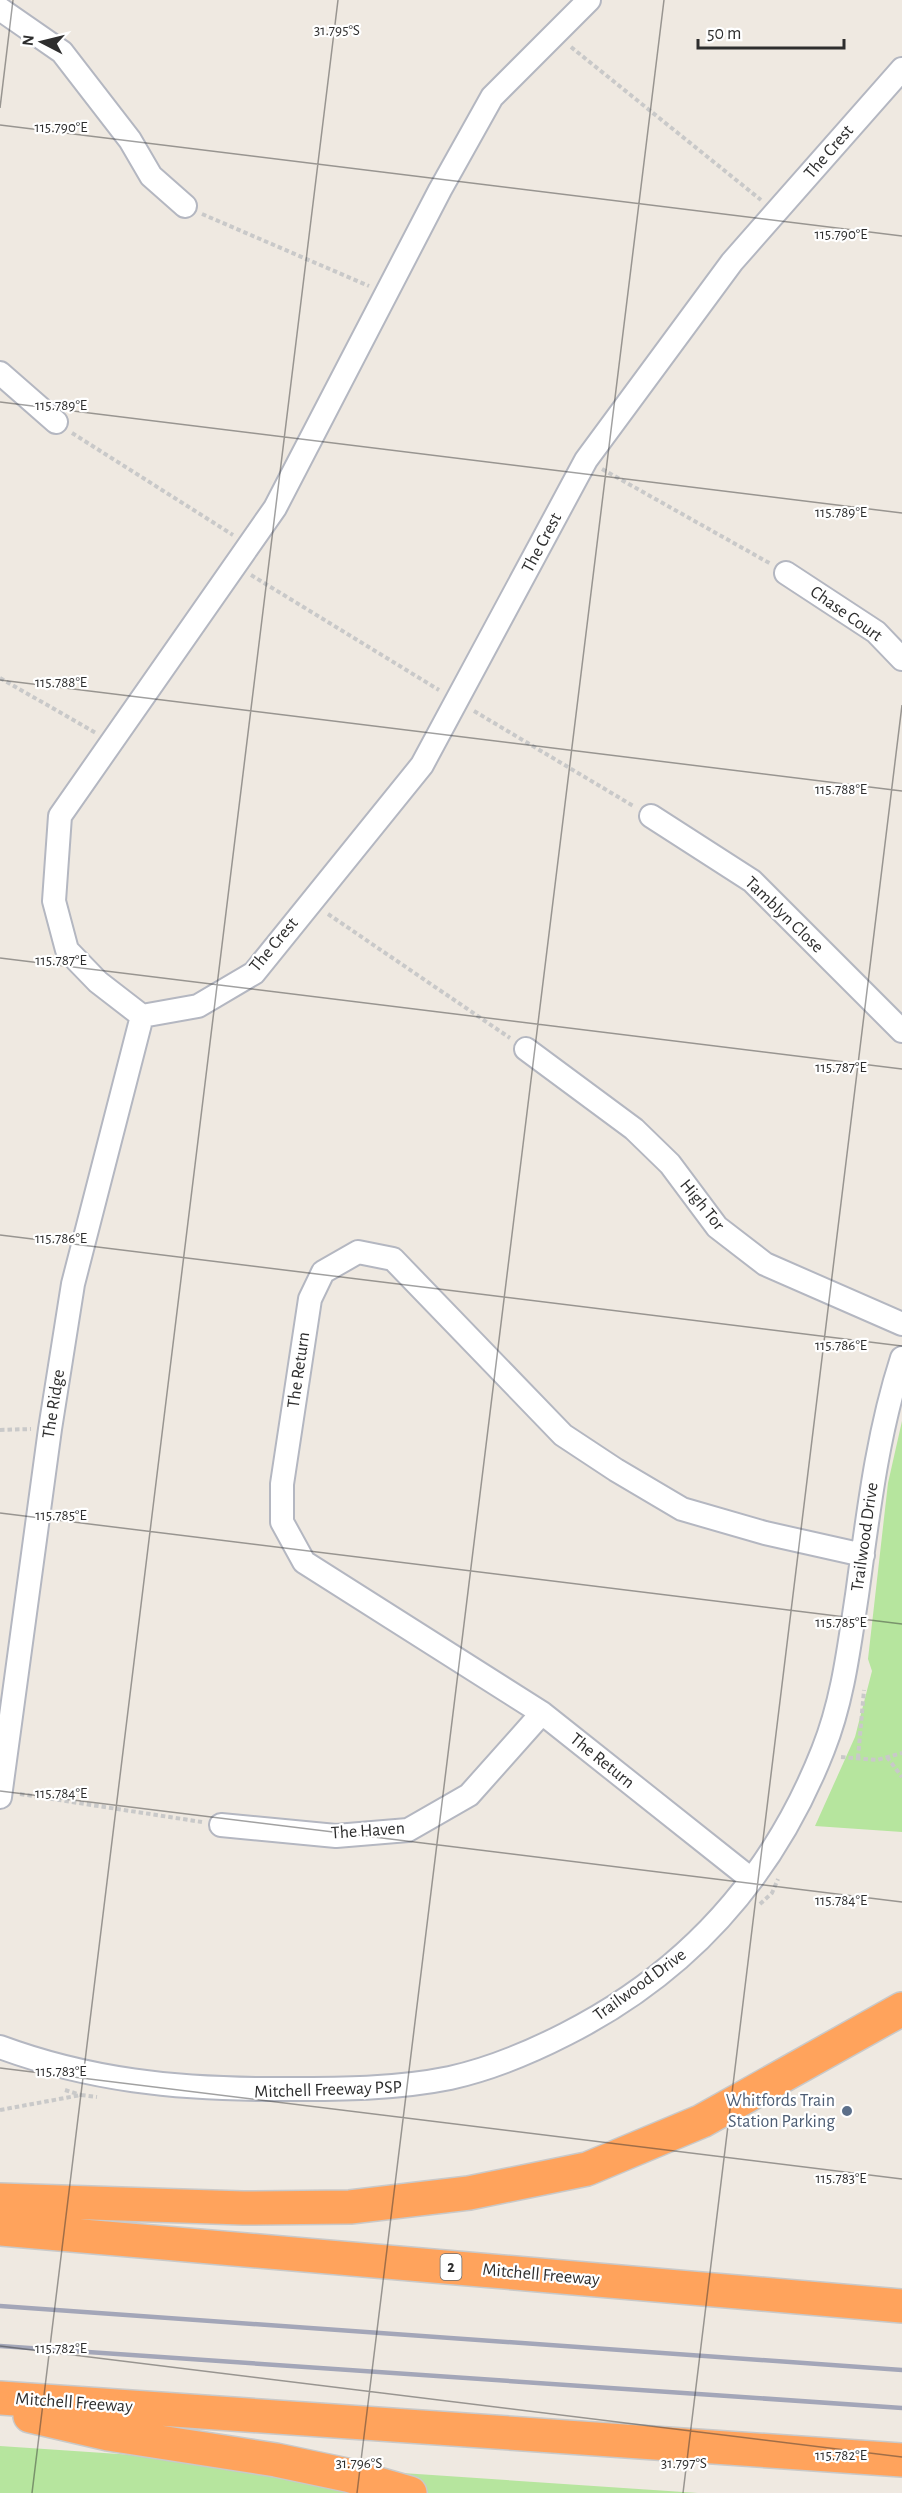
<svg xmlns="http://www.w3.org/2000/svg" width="902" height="2493" viewBox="0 0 902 2493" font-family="'Alegreya Sans',sans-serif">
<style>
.green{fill:#b6e59e}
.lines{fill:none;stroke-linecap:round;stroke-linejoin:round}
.minor-casing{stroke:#b4b7c1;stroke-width:26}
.highway-casing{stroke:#c9c9c9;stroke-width:36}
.path{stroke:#c9c9c9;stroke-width:4;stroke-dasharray:4.5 3;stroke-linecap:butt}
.minor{stroke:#fff;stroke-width:22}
.highway{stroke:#ffa35c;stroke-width:33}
.rail{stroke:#a3a6b8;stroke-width:4.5}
.ticks{fill:none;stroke:#2e2e2e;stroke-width:1.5;stroke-opacity:0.45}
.service-dot{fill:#5c6f8a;stroke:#fff;stroke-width:2}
.labels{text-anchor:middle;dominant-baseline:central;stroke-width:4.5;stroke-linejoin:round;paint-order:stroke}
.shield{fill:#fff;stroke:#6d6d6d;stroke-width:1.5}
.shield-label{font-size:16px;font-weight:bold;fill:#2e2e2e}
.street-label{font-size:18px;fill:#2e2e2e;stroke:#fff}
.service-label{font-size:18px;fill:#4e5e75;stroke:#fff;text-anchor:end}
.ticks-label{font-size:15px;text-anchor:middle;fill:#2e2e2e;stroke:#fff;stroke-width:4.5;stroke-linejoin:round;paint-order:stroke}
</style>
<rect width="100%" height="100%" fill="#efe9e1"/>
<path class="green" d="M 902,1421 L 902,1832 L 815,1826 L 855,1737 L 872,1671 L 868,1659 L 888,1483 Z
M 0,2446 L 698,2493 L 0,2493 Z"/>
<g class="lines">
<g class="minor-casing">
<path id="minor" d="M 589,0 L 492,97 L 440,190 L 275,508 L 60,816 L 54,901 L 67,950 L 98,982 L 142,1016 L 198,1006 L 254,973 L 422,765 L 586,460 L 732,262 L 902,69
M 0,9 L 62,52 L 130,140 L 151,176 L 185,206
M 0,373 L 56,422
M 786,573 L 876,632 L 902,659
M 651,816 L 752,881 L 902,1031
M 526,1049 L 634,1129 L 670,1164 L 717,1227 L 765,1264 L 902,1324
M 0,1797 L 50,1429 L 73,1284 L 142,1016
M 221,1825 L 336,1836 L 408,1830 L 469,1795 L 542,1713
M 751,1879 L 542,1713 L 304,1562 L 282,1522 L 282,1484 L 310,1299 L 323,1272 L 358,1252 L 393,1259 L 563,1435 L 616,1470 L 682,1509 L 765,1533 L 863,1555
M 0,2047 C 89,2080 177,2089 271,2089 C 331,2089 391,2090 450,2078 C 490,2069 529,2053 566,2034 C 688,1972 773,1877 823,1750 C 843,1700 849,1647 857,1595 C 868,1515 877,1435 902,1358"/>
</g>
<g class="highway-casing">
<path id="highway" d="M 0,2200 L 243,2208 L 350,2207 L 469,2193 L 587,2169 L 702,2121 L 902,2009
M 0,2229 L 902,2306
M 0,2398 L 902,2460
M 30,2416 L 108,2434 L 276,2460 L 347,2475 L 410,2493"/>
</g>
<path class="path" d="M 571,47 L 761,200
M 202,214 L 369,286
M 72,433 L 233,535
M 602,469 L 771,564
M 251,575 L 439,690
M 0,678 L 96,733
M 474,711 L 635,807
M 328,914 L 510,1038
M 0,1430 L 31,1429
M 841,1757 L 877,1760 L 902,1753
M 887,1757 L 902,1777
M 858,1758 L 864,1690
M 20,1794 L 202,1822
M 760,1904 L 772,1893 L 778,1879
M 65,2090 L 81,2095
M 0,2110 L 81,2095 L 97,2097"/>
<use href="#minor" class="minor"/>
<use href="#highway" class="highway"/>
<path class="rail" d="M 0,2306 L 902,2370
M 0,2346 L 902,2408"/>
</g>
<path class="ticks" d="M 0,108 L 13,0M 0,125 L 902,236M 0,402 L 902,513M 0,680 L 902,791M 0,958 L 902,1069M 0,1235 L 902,1346M 0,1513 L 902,1624M 0,1791 L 902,1902M 0,2068 L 902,2179M 0,2346 L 902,2457M 32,2493 L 338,0M 357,2493 L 664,0M 683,2493 L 902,705"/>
<circle class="service-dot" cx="847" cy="2111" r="6"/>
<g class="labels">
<rect class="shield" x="440.5" y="2254" width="21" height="26" rx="4.5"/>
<g class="shield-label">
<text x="451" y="2267">2</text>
</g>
<g class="street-label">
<text transform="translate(829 152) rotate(-49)">The Crest</text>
<text transform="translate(542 543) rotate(-62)">The Crest</text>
<text transform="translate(846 614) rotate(35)">Chase Court</text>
<text transform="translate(784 915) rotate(44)">Tamblyn Close</text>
<text transform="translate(274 945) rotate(-50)">The Crest</text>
<text transform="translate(702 1205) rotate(51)">High Tor</text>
<text transform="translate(299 1370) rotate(-82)">The Return</text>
<text transform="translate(54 1404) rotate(-81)">The Ridge</text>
<text transform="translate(865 1537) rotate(-82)">Trailwood Drive</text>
<text transform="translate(602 1761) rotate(39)">The Return</text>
<text transform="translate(368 1831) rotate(-4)">The Haven</text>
<text transform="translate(640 1985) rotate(-36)">Trailwood Drive</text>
<text transform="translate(328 2090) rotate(-2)">Mitchell Freeway PSP</text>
<text transform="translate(541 2275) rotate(5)">Mitchell Freeway</text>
<text transform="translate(74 2403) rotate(4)">Mitchell Freeway</text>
</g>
<g class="service-label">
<text x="835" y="2101">Whitfords Train<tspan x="835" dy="21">Station Parking</tspan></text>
</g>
</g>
<g class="ticks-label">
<text x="337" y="35">31.795°S</text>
<text x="61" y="132">115.790°E</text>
<text x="841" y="239">115.790°E</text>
<text x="61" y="410">115.789°E</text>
<text x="841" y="517">115.789°E</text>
<text x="61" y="687">115.788°E</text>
<text x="841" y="794">115.788°E</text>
<text x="61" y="965">115.787°E</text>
<text x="841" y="1072">115.787°E</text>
<text x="61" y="1243">115.786°E</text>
<text x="841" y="1350">115.786°E</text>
<text x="61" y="1520">115.785°E</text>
<text x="841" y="1627">115.785°E</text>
<text x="61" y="1798">115.784°E</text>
<text x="841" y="1905">115.784°E</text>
<text x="61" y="2076">115.783°E</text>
<text x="841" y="2183">115.783°E</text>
<text x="61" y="2353">115.782°E</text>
<text x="841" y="2460">115.782°E</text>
<text x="359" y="2468">31.796°S</text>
<text x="684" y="2468">31.797°S</text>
</g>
<g transform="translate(42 42) rotate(277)" stroke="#ffffff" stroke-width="4.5" paint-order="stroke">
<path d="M0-4.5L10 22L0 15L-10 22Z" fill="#2e2e2e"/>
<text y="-9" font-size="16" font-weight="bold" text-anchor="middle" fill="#2e2e2e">N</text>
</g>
<path d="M698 39v9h146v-9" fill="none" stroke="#2e2e2e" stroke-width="3"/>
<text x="707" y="39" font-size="18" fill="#2e2e2e" stroke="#ffffff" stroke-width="4.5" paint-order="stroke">50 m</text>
</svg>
